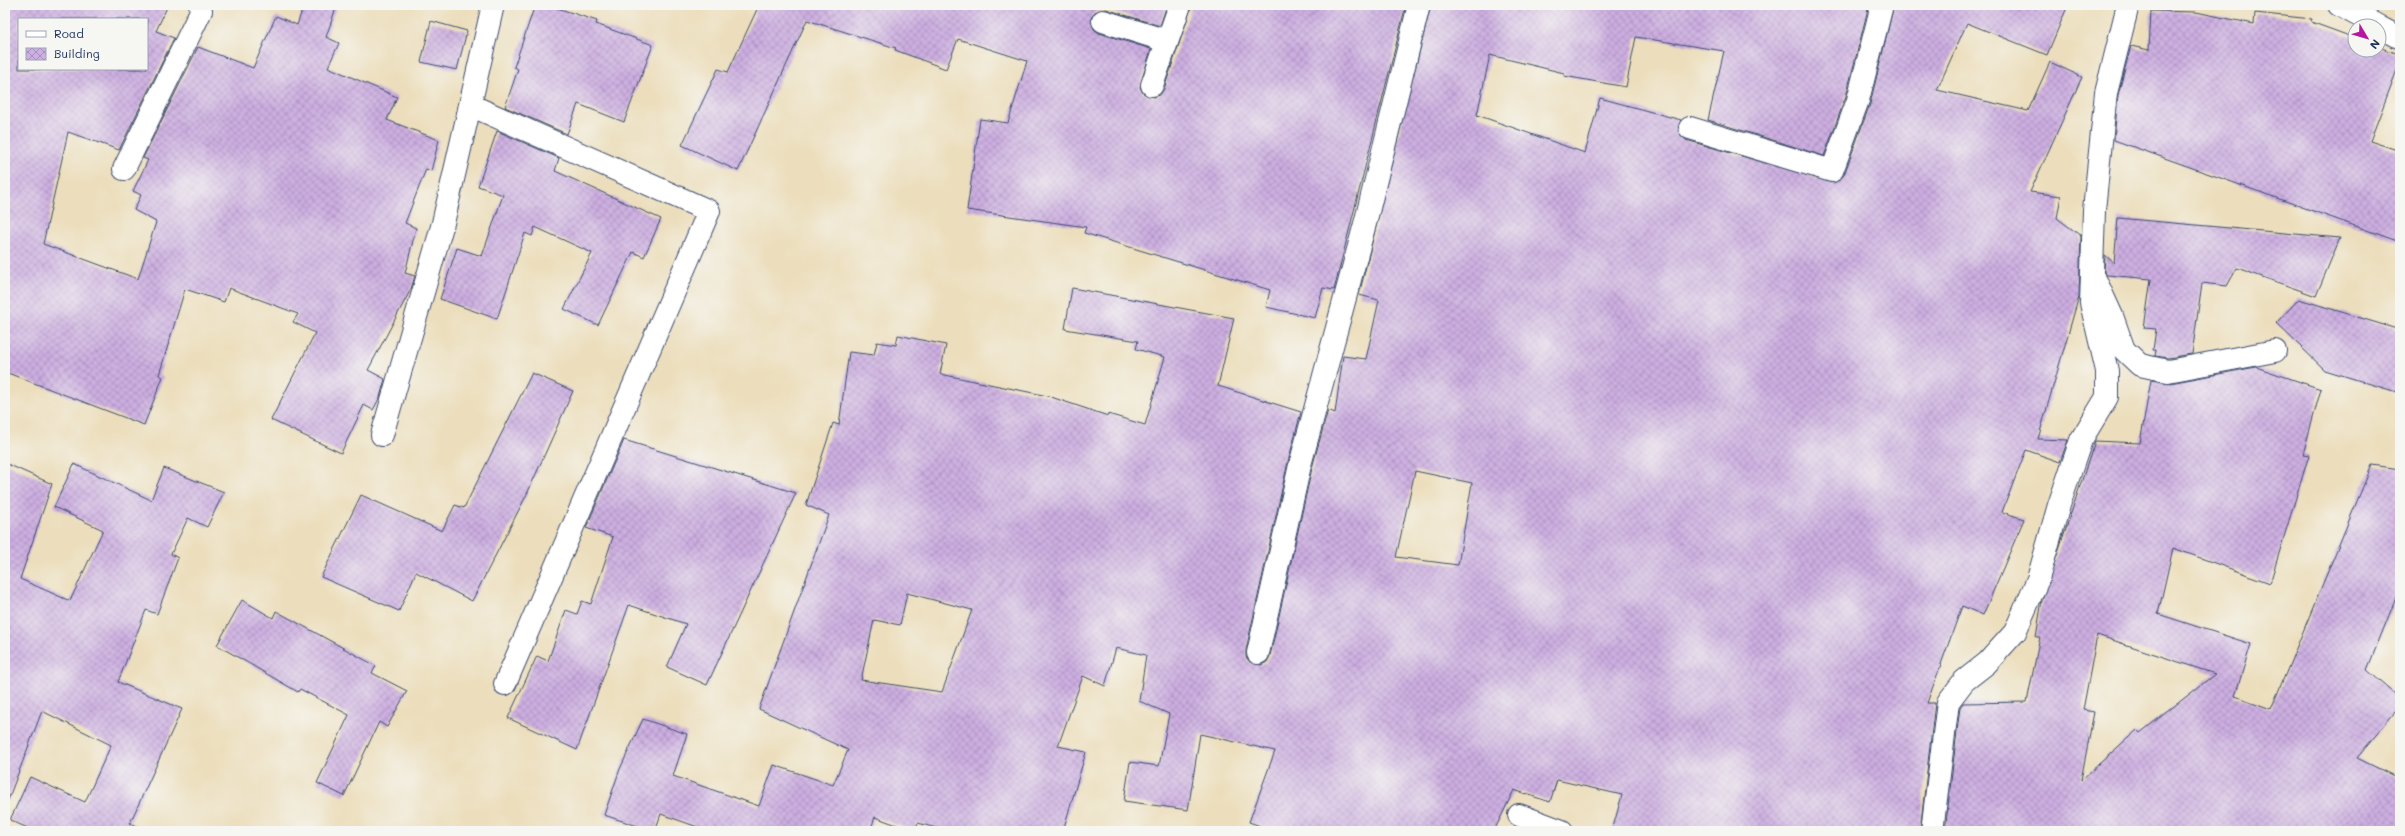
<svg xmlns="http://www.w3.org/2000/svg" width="2405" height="836" viewBox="0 0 2405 836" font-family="Mali,sans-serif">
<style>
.building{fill:url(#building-cross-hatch);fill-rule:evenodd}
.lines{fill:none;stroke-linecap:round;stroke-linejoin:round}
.street-casing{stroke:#3a496c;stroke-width:24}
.street{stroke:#fff;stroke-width:22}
</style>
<defs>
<pattern id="building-cross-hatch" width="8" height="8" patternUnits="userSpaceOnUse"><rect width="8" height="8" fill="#cdafe1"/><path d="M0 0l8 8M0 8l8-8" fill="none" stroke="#a68fba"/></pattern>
</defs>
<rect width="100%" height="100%" fill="#f6f6f2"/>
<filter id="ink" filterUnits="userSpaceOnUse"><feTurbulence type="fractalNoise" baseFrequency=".025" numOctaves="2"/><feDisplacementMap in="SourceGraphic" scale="8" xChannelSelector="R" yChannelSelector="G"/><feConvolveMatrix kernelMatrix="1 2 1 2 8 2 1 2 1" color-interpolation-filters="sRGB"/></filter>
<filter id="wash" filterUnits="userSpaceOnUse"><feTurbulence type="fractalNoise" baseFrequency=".012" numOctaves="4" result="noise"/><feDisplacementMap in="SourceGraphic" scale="16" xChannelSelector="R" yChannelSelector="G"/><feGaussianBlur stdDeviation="0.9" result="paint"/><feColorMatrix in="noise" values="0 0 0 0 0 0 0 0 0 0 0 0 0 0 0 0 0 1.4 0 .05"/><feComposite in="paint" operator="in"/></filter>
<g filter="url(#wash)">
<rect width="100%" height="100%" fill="#ecdebc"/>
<g id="blocks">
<path class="building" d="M 5,5 L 168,5 L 156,31 L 174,38 L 119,150 L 68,132 L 43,244 L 138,279 L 156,222 L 134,210 L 141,195 L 133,191 L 148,160 L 143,158 L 198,47 L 253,68 L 276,16 L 297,25 L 304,5 L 337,5 L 326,37 L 339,43 L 328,67 L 397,97 L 387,120 L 439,140 L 431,171 L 426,169 L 405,223 L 416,228 L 405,273 L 415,276 L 411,289 L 368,370 L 385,379 L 380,397 L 373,410 L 364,405 L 341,453 L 271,420 L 315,333 L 293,322 L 298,314 L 229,288 L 224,302 L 185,289 L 159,375 L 163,377 L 144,425 L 5,372 ZM 19,19 L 147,19 L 147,69 L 19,69 Z
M 535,5 L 548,5 L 597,21 L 596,24 L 653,45 L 624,122 L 578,104 L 567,134 L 505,107 L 518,69 L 514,67 Z
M 759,5 L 1167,5 L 1160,26 L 1106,9 L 1095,12 L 1091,18 L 1094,29 L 1099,33 L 1151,49 L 1140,87 L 1143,93 L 1154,97 L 1160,95 L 1164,89 L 1192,5 L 1406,5 L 1334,290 L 1323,288 L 1315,318 L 1266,307 L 1270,290 L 1084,233 L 1086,227 L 967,210 L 980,119 L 1008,123 L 1027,61 L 958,39 L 946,69 L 895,50 L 896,48 L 807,20 L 738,171 L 682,145 L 718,69 L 728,72 Z
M 1431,5 L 1869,5 L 1846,96 L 1824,156 L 1708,120 L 1724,51 L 1636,37 L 1626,87 L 1564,76 L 1564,73 L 1490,55 L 1477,115 L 1585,153 L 1600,98 L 1681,120 L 1678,131 L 1686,140 L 1834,183 L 1844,175 L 1870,104 L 1894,5 L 2068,5 L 2047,55 L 1967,23 L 1937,90 L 2028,111 L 2050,62 L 2082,77 L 2030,192 L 2061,196 L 2057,218 L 2081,236 L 2079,296 L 2038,439 L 2068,440 L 2060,462 L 2026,450 L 2002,512 L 2024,519 L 1983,615 L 1962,606 L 1927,703 L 1935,703 L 1920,831 L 1612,831 L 1622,795 L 1557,780 L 1550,802 L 1514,790 L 1494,831 L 1274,831 L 1249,822 L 1275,751 L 1200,734 L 1188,810 L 1124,801 L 1130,762 L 1159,766 L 1169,714 L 1139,701 L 1146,655 L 1116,648 L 1105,686 L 1083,676 L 1058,746 L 1086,752 L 1063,831 L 947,831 L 918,823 L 915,831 L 913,831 L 875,817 L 870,831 L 709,831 L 661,814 L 655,831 L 653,831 L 604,815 L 620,769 L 643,719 L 687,734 L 673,776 L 759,806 L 774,765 L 833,785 L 848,750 L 759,709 L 829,515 L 806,505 L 833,423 L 839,425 L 849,352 L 874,355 L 877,342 L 896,345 L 898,335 L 946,345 L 940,374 L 1048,396 L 1108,416 L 1108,414 L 1145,425 L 1165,357 L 1136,349 L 1138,341 L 1065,329 L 1072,288 L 1234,318 L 1218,386 L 1301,412 L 1288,462 L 1246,650 L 1246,657 L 1250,662 L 1261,665 L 1267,662 L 1270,656 L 1312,468 L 1328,410 L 1335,413 L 1343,356 L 1366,359 L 1379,300 L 1359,295 ZM 1415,471 L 1472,483 L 1458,565 L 1396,557 ZM 907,593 L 972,610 L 942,692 L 861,680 L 874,620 L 900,625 Z
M 2151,11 L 2196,12 L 2254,24 L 2255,13 L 2312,19 L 2311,22 L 2355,38 L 2355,50 L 2379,50 L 2379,47 L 2400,55 L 2400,62 L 2370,141 L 2400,151 L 2400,242 L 2114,140 L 2118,95 L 2131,46 L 2149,50 Z
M 431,21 L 467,31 L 457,70 L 421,62 Z
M 497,131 L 559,158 L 555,171 L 661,219 L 644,257 L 633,252 L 598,325 L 564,309 L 592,253 L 535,227 L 532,236 L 525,233 L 497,319 L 440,299 L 457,248 L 482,256 L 503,195 L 478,186 Z
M 2118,218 L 2340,238 L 2316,296 L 2237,268 L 2227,286 L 2202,283 L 2192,354 L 2168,358 L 2155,356 L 2156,350 L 2153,350 L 2156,329 L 2144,328 L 2151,279 L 2107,275 L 2104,272 L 2105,255 L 2114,263 Z
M 2299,299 L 2400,330 L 2400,393 L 2325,370 L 2276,323 Z
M 2256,367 L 2321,389 L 2303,454 L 2309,455 L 2270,583 L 2173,548 L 2158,614 L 2251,644 L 2235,696 L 2271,709 L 2372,465 L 2400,469 L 2400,588 L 2367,670 L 2400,698 L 2400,706 L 2357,758 L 2400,779 L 2400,831 L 2148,831 L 2085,828 L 2084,831 L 1945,831 L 1960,707 L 1963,703 L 2027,702 L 2040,637 L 2036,637 L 2042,600 L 2095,441 L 2140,443 L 2151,380 L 2170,383 ZM 2097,635 L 2215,674 L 2140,733 L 2137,730 L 2081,780 L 2094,712 L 2083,710 Z
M 532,373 L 573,391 L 527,494 L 472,601 L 416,572 L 399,611 L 321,577 L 361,495 L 442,531 L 455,505 L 464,508 Z
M 624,440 L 796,493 L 707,685 L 667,667 L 686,624 L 629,605 L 577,750 L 508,718 L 537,656 L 548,661 L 566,610 L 577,614 L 582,601 L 591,604 L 613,537 L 586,528 Z
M 5,463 L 52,484 L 20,579 L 70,601 L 103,530 L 54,507 L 74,464 L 151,500 L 164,468 L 224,492 L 207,527 L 188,518 L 171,554 L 178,558 L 157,614 L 146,610 L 118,682 L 182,709 L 130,823 L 148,831 L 34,831 L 10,820 L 30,777 L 85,802 L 111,745 L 42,711 L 8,800 L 5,799 Z
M 242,600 L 273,618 L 276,611 L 376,666 L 372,673 L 407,691 L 387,727 L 379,722 L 344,796 L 317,783 L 349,715 L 300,689 L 298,692 L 217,645 Z"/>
</g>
</g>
<g filter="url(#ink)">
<use href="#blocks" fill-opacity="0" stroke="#3a496c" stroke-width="1"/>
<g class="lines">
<g class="street-casing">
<path id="street" d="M 2339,5 L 2378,26
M 1103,21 L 1167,41
M 2379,27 L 2400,38
M 1152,85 L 1180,5
M 470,105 L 709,211 L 505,684
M 1690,128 L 1832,171 L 1858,100 L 1882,5
M 124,169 L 201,11 L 200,5
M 2096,281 L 2112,316 L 2124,350 L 2140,365 L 2168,371 L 2275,351
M 382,435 L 443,223 L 493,5
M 1258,653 L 1300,465 L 1366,220 L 1419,5
M 1519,815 L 1562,831
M 1932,831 L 1948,702 L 1964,681 L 1987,663 L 2015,632 L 2038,579 L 2059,505 L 2081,440 L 2107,397 L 2107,371 L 2091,303 L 2094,210 L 2106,93 L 2128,5"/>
</g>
<use href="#street" class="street"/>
</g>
</g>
<rect width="2405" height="836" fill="none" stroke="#f6f6f2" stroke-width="20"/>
<rect x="18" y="18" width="130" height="52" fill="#f6f6f2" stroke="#9ea6b7"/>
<rect x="26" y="31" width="20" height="6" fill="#ffffff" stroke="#9ea6b7"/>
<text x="54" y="38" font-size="12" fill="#1b2f5e">Road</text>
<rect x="26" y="48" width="20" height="12" fill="url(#building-cross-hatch)" stroke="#9ea6b7"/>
<text x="54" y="58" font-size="12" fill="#1b2f5e">Building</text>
<g transform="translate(2367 38) rotate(128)"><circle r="19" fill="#f6f6f2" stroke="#9ea6b7"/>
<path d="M0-3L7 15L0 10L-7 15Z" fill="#b5179e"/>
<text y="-6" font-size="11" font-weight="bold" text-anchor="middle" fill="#1b2f5e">N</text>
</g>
</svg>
